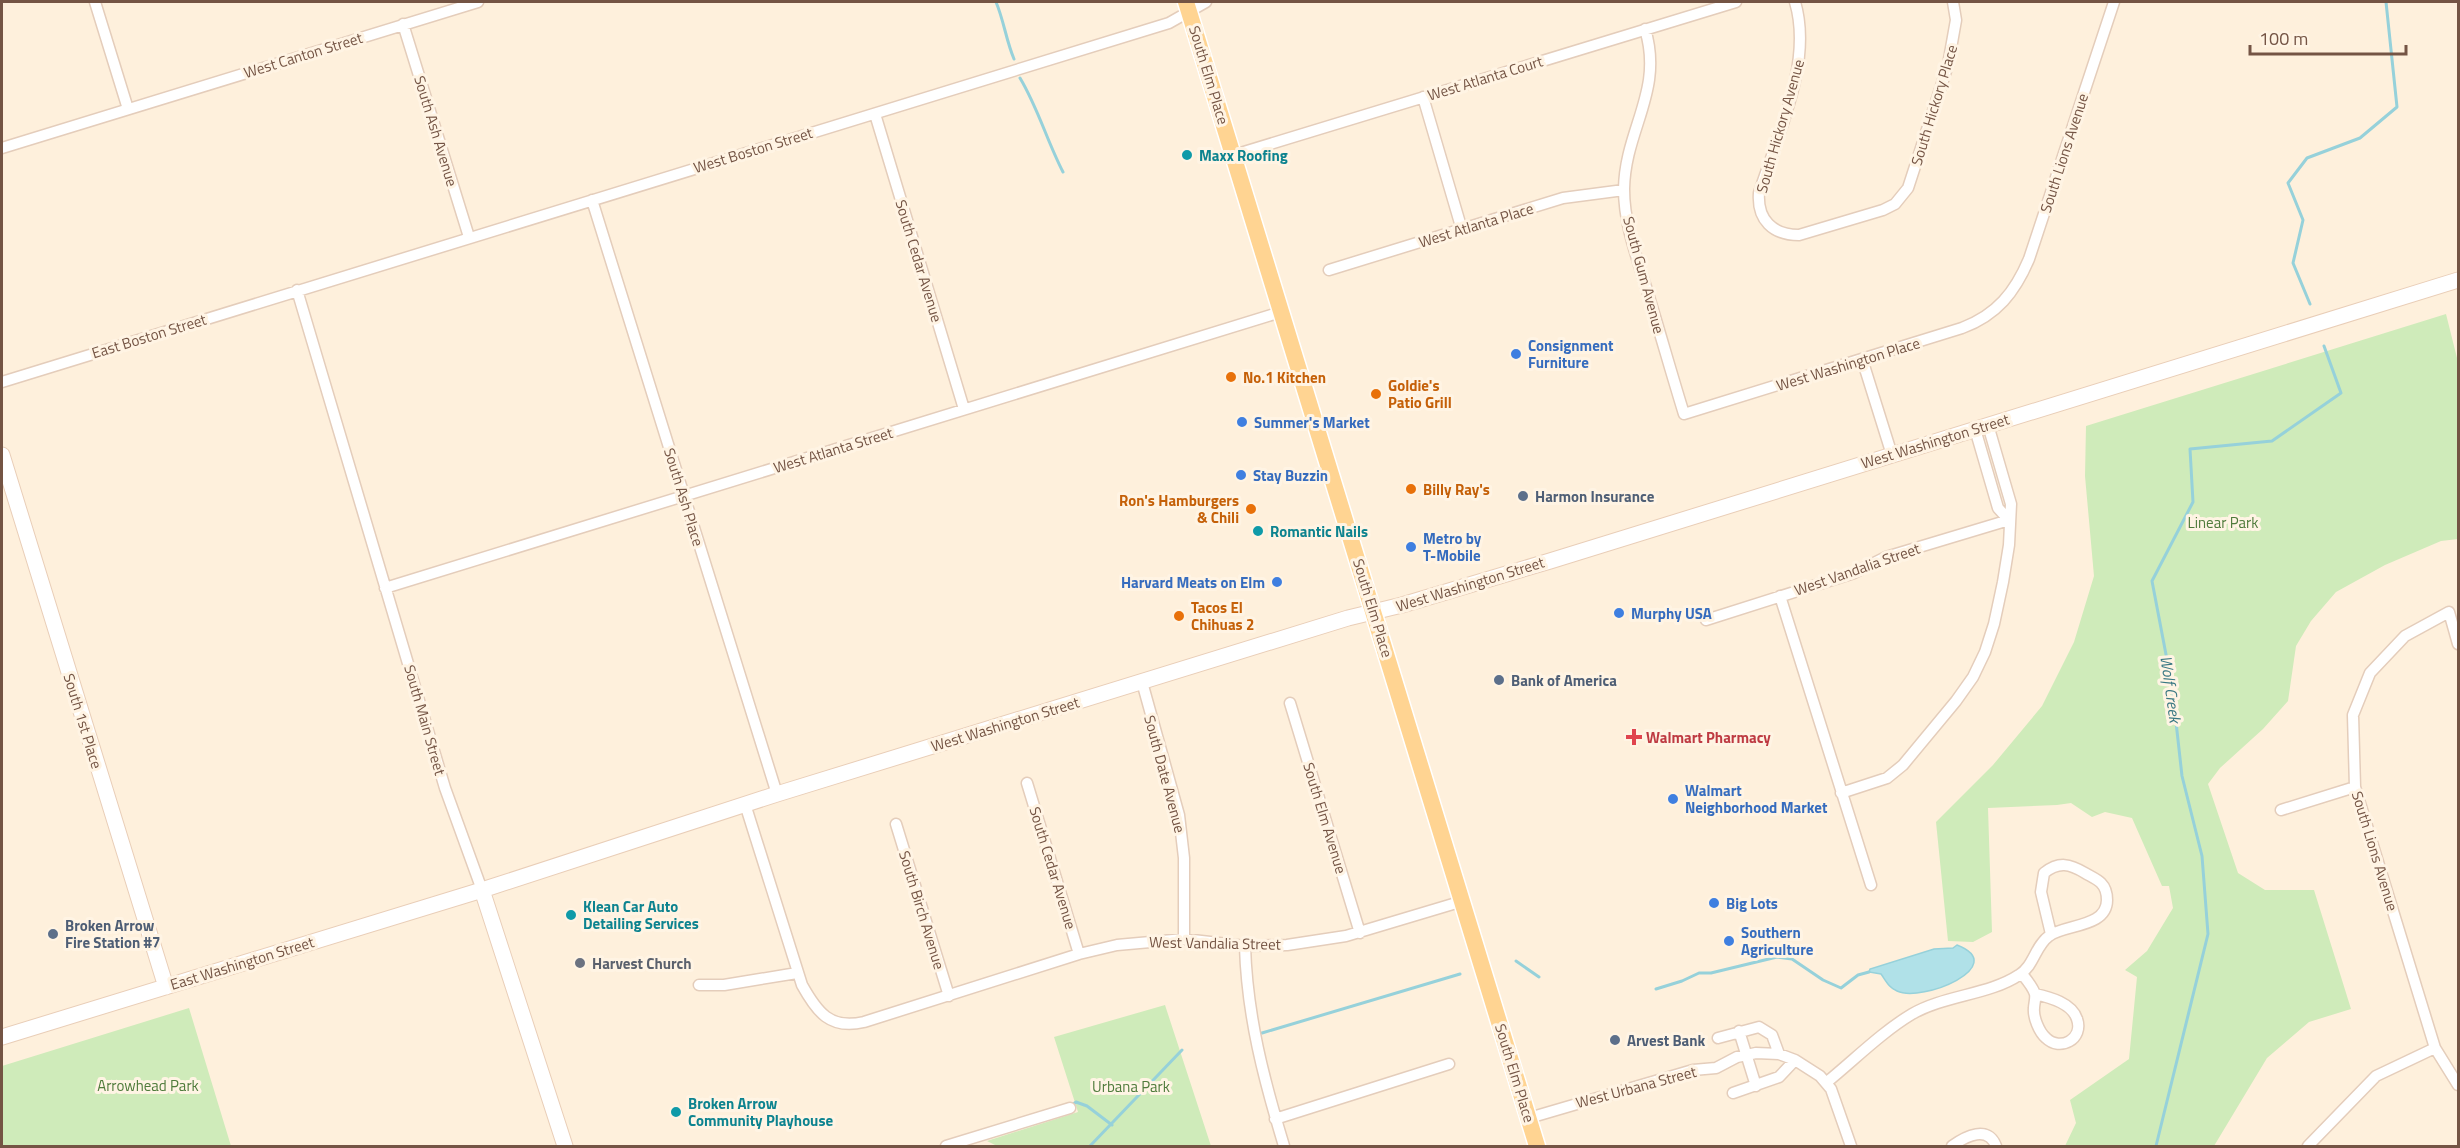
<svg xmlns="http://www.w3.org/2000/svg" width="2460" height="1148" viewBox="0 0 2460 1148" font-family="'Titillium Web',sans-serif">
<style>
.green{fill:#cfebba}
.water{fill:#b0e1e8;stroke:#96d1da;stroke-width:1.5}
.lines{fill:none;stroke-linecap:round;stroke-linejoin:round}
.stream{stroke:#96d1da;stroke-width:3}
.street-casing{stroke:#e4cdbb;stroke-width:13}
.secondary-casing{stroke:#e9ceb8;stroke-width:17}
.primary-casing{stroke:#fff;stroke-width:19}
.street{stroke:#fff;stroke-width:10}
.secondary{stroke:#fff;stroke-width:15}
.primary{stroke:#ffd492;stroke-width:16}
.culture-dot{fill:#0f9aa8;stroke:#fff4e4;stroke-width:2}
.shop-dot{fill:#3f7fe0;stroke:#fff4e4;stroke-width:2}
.food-dot{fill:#e8710a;stroke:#fff4e4;stroke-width:2}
.service-dot{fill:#5c6f8a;stroke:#fff4e4;stroke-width:2}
.health-dot{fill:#e0444e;stroke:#fff4e4;stroke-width:2}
.worship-dot{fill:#6b7280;stroke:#fff4e4;stroke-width:2}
.labels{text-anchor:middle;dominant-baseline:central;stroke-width:6;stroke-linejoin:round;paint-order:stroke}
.street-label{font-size:15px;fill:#745444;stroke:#fff4e4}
.culture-label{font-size:15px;font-weight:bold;fill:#0d838f;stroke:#fff4e4;text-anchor:start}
.shop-label{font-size:15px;font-weight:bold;fill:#366cbe;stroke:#fff4e4;text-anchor:start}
.food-label{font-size:15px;font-weight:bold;fill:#c56008;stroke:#fff4e4;text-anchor:start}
.service-label{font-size:15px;font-weight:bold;fill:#4e5e75;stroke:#fff4e4;text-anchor:start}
.park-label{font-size:15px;fill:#4f7b3b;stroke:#fff4e4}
.health-label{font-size:15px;font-weight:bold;fill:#be3a42;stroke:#fff4e4;text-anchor:start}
.worship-label{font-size:15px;font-weight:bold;fill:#5b616d;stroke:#fff4e4;text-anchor:start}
.water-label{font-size:16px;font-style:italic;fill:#3a7883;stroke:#fff4e4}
</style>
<rect width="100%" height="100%" fill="#fef0dc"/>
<path class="green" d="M 2446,314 L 2458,362 L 2458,539 L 2441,541 L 2385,565 L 2336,592 L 2311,621 L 2296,646 L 2288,701 L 2263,729 L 2220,768 L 2208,784 L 2238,873 L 2265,890 L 2314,890 L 2351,1009 L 2309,1022 L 2267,1058 L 2214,1146 L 2065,1146 L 2076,1123 L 2070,1100 L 2129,1059 L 2137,977 L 2125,970 L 2147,951 L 2173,908 L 2169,886 L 2162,886 L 2132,818 L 2105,812 L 2092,817 L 2071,803 L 2057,805 L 1988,808 L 1992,932 L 1973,942 L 1948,941 L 1936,822 L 1993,765 L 2042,706 L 2074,642 L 2094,576 L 2085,476 L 2086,426 Z
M 1165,1005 L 1211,1146 L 997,1146 L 987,1141 L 1078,1112 L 1054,1037 Z
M 189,1008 L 231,1146 L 2,1146 L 2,1066 Z"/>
<path class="water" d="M 1957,945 C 2011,966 1922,1003 1897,991 C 1889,988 1886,981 1881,974 L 1869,972 L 1870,969 L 1934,949 L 1953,948 Z"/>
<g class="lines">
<path class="stream" d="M 996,2 C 1004,21 1006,40 1014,59
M 1020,78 C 1038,108 1047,141 1063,172
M 2310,304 L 2293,263 L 2303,220 L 2288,183 L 2307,158 L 2360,138 L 2397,107 L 2386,2
M 1516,961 L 1539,977
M 1656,989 L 1682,981 L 1699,973 L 1711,973 L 1777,957 L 1792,959 L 1823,980 L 1841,988 L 1858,975 L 1869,972
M 1262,1033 L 1460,974
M 1071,1106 L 1076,1102 L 1087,1106 L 1112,1125
M 1090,1146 L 1182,1050
M 2156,1146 L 2208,934 L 2202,856 L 2182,776 L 2172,686 L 2152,581 L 2193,502 L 2190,449 L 2272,441 L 2341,393 L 2324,346"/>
<g class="street-casing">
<path id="street" d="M 95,2 L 128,109
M 1795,2 C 1813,62 1778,134 1759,193 C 1757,220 1773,235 1799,235 L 1883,210 L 1895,204 L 1908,188 L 1948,65 L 1956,20 L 1953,2
M 403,24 L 469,237
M 1645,29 C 1664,91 1625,129 1624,189 C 1624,223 1636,255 1646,287 C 1659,329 1671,372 1684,414 L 1962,328 C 1997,315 2015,292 2029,259 L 2114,2
M 1423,97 L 1462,230
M 875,114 L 964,409
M 2,148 L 478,2
M 1234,155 L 1736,2
M 592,200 L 777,794
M 1329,270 L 1563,198 L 1624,190
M 297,290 L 445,788 L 482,890
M 1862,359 L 1892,455
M 2,382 L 1169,23 L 1206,2
M 1975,429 L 1998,508 L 2009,520
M 385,588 L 1281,312
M 1780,596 L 1871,885
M 1706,620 L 1854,573 L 1886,557 L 2009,520
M 2458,644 L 2449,612 L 2405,636 L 2370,673 L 2353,715 L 2355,787 L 2435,1048 L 2458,1085
M 1142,682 L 1179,815 L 1184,858 L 1184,939
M 1290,703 L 1360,933
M 1027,783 L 1079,954
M 1841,793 L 1887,778 L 1903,765 L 1956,701 L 1973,677 L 1985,652 L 1994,624 L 2003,582 L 2009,545 L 2011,504 L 1988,425
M 745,804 L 802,985 C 817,1012 830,1030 864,1022 L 1079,954 L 1117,945 L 1184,939 L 1245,946 L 1287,945 L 1346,936 L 1463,901
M 2281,810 L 2355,787
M 896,824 L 949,996
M 1245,946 C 1247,1016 1264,1080 1284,1146
M 2022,974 C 2026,979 2033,987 2035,994 C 2036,998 2034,1004 2034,1008 C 2033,1017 2039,1032 2046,1038 C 2060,1052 2084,1039 2077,1019 C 2072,1003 2049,997 2035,994
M 699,985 L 724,985 L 797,973
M 1739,1031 L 1756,1086
M 1718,1038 L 1759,1027 L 1772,1035 L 1779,1054
M 1827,1082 C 1854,1060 1882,1032 1912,1014 C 1945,995 1989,995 2019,975 C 2034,966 2035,946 2049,936 C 2064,924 2107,928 2107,900 C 2107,894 2105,887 2101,883 C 2097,879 2090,876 2085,873 C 2070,864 2059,861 2044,873 L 2041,892 L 2051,934
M 1733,1093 L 1779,1077 L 1795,1060
M 1529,1118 L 1693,1070 L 1716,1068 L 1737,1057 L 1756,1053 L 1779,1054 L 1795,1060 L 1820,1076 L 1831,1089 L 1851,1146
M 1275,1119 L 1449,1064
M 946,1146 L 1070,1108
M 1952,1146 C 1966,1136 1988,1125 1996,1146
M 2308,1146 L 2376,1076 L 2435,1048"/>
</g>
<g class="secondary-casing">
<path id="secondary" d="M 2,455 L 166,987
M 482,890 L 565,1146
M 2,1037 L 482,890 L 777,794 L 1348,618 L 1402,605 L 1550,561 L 2458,280"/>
</g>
<g class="primary-casing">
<path id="primary" d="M 1186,2 L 1537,1146"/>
</g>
<use href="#street" class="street"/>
<use href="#secondary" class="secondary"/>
<use href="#primary" class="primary"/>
</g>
<g class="culture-dot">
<circle cx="1187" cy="155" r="6"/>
<circle cx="1258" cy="531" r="6"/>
<circle cx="571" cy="915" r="6"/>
<circle cx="676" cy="1112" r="6"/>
</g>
<g class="shop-dot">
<circle cx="1516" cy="354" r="6"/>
<circle cx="1242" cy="422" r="6"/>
<circle cx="1241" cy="475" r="6"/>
<circle cx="1411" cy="547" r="6"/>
<circle cx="1277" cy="582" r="6"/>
<circle cx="1619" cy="613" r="6"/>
<circle cx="1673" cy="799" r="6"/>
<circle cx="1714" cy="903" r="6"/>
<circle cx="1729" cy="941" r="6"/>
</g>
<g class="food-dot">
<circle cx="1231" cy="377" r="6"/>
<circle cx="1376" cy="394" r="6"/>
<circle cx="1411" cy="489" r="6"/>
<circle cx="1251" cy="509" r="6"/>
<circle cx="1179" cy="616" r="6"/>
</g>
<g class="service-dot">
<circle cx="1523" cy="496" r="6"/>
<circle cx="1499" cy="680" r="6"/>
<circle cx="53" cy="934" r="6"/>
<circle cx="1615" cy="1040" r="6"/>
</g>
<path class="health-dot" d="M1631 728h6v6h6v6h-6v6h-6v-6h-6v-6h6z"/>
<circle class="worship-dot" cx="580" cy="963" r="6"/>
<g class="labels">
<g class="street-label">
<text transform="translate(303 55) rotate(-17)">West Canton Street</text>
<text transform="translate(1209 75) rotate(73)">South Elm Place</text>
<text transform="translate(1485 78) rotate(-17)">West Atlanta Court</text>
<text transform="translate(1934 105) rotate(-73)">South Hickory Place</text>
<text transform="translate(1780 126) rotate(-74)">South Hickory Avenue</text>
<text transform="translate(436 131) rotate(73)">South Ash Avenue</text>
<text transform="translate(753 150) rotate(-17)">West Boston Street</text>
<text transform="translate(2064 153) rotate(-72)">South Lions Avenue</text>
<text transform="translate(1476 225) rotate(-17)">West Atlanta Place</text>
<text transform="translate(919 261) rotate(73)">South Cedar Avenue</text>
<text transform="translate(1644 275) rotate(75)">South Gum Avenue</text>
<text transform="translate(149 336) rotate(-17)">East Boston Street</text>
<text transform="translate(1848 364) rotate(-17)">West Washington Place</text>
<text transform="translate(1935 441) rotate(-17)">West Washington Street</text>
<text transform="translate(833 450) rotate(-17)">West Atlanta Street</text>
<text transform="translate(684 497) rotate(73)">South Ash Place</text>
<text transform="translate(1857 569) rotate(-19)">West Vandalia Street</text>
<text transform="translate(1470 584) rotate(-17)">West Washington Street</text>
<text transform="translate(1373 608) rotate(73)">South Elm Place</text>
<text transform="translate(425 720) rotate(74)">South Main Street</text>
<text transform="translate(83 721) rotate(73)">South 1st Place</text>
<text transform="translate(1005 724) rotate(-17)">West Washington Street</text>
<text transform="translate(1165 774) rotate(75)">South Date Avenue</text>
<text transform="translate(1325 818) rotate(73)">South Elm Avenue</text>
<text transform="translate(2375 851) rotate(73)">South Lions Avenue</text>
<text transform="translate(1053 868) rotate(73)">South Cedar Avenue</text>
<text transform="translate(922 910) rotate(73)">South Birch Avenue</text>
<text transform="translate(1215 943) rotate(1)">West Vandalia Street</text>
<text transform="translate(242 963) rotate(-17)">East Washington Street</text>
<text transform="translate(1515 1073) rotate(73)">South Elm Place</text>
<text transform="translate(1636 1087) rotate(-15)">West Urbana Street</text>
</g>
<g class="culture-label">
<text x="1199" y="155">Maxx Roofing</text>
<text x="1270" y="531">Romantic Nails</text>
<text x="583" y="906">Klean Car Auto<tspan x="583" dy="17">Detailing Services</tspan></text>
<text x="688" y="1103">Broken Arrow<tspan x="688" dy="17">Community Playhouse</tspan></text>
</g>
<g class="shop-label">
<text x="1528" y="345">Consignment<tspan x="1528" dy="17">Furniture</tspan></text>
<text x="1254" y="422">Summer's Market</text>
<text x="1253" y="475">Stay Buzzin</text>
<text x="1423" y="538">Metro by<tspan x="1423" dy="17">T-Mobile</tspan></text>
<text x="1265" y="582" text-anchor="end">Harvard Meats on Elm</text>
<text x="1631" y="613">Murphy USA</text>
<text x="1685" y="790">Walmart<tspan x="1685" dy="17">Neighborhood Market</tspan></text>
<text x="1726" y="903">Big Lots</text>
<text x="1741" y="932">Southern<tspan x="1741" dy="17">Agriculture</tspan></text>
</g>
<g class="food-label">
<text x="1243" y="377">No.1 Kitchen</text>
<text x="1388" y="385">Goldie's<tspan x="1388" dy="17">Patio Grill</tspan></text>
<text x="1423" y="489">Billy Ray's</text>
<text x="1239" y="500" text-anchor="end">Ron's Hamburgers<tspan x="1239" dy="17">&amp; Chili</tspan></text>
<text x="1191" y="607">Tacos El<tspan x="1191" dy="17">Chihuas 2</tspan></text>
</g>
<g class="service-label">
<text x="1535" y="496">Harmon Insurance</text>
<text x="1511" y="680">Bank of America</text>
<text x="65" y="925">Broken Arrow<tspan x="65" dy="17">Fire Station #7</tspan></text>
<text x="1627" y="1040">Arvest Bank</text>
</g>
<g class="park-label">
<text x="2223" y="522">Linear Park</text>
<text x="148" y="1085">Arrowhead Park</text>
<text x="1131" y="1086">Urbana Park</text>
</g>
<g class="health-label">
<text x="1646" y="737">Walmart Pharmacy</text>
</g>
<g class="worship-label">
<text x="592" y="963">Harvest Church</text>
</g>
<g class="water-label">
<text transform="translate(2171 689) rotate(82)">Wolf Creek</text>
</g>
</g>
<rect width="2460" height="1148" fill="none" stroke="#745444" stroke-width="6"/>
<path d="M2250 45v9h156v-9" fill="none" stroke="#745444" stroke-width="3"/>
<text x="2259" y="45" font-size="18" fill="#745444" stroke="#fff4e4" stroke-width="4.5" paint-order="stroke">100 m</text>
</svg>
